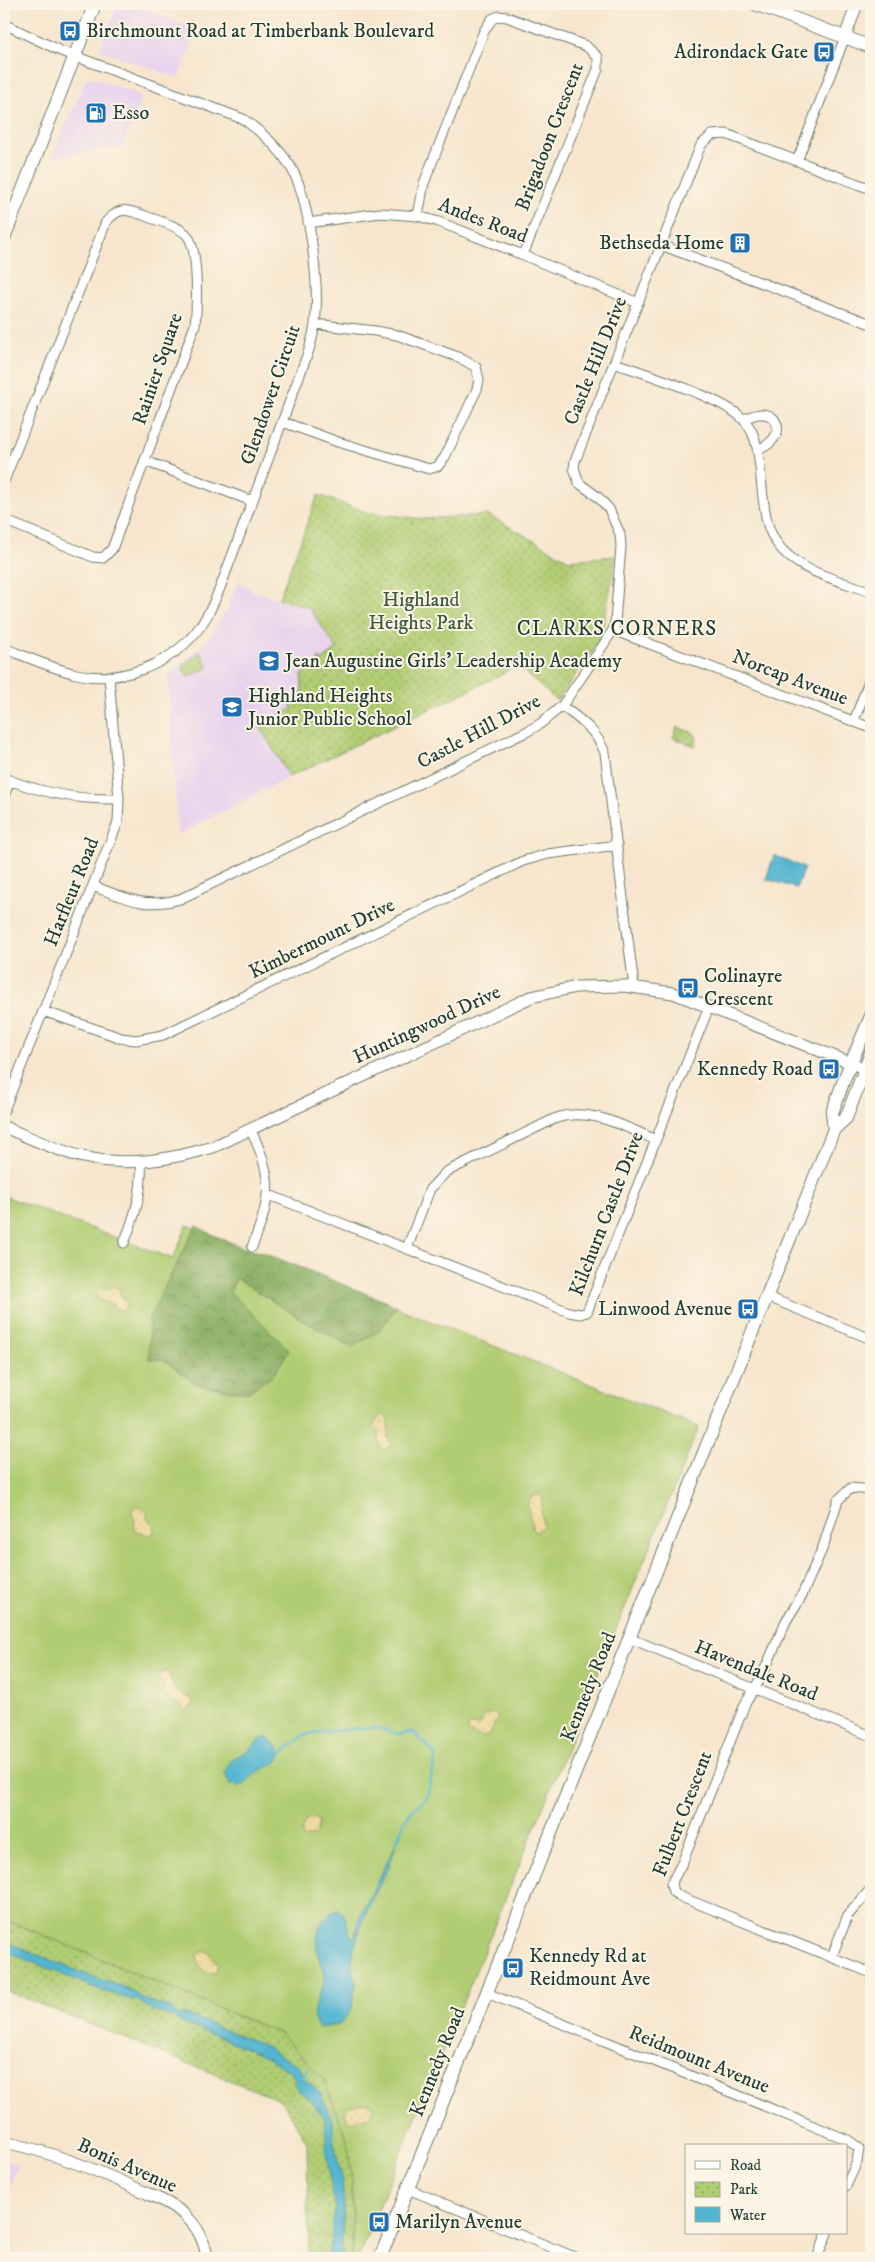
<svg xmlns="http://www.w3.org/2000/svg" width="875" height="2262" viewBox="0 0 875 2262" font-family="'IM FELL DW Pica',serif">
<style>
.built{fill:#e8d2ee}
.grass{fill:#b1cd73;stroke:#688554}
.forest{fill:url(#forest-crowns);stroke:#56764c}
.sand{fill:url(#sand-dots);stroke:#868c69}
.park{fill:url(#park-dots);stroke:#688554}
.water{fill:#53b5d1;stroke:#397982}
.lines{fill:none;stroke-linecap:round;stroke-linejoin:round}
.stream{stroke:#53b5d1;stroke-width:2.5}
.minor-casing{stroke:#6b786a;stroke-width:11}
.tertiary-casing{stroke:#6b786a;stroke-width:13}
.secondary-casing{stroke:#6b786a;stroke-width:14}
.minor{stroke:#fff;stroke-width:9}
.tertiary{stroke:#fff;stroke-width:11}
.secondary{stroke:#fff;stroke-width:12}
.labels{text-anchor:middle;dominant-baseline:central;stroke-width:4;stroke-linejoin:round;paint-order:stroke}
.poi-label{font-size:20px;fill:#1f3d34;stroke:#fcf5e5;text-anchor:start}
.street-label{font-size:20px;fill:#1f3d34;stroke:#fcf5e5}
.park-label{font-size:20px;fill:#3c5a41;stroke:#fcf5e5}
.neighbourhood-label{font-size:21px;letter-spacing:1px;fill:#1f3d34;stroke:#fcf5e5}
</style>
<defs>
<pattern id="forest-crowns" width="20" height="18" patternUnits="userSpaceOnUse" patternTransform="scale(1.25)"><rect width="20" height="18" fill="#8cb065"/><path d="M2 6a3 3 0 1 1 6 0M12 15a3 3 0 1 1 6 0" fill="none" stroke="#729054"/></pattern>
<pattern id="sand-dots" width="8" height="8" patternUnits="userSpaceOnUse" patternTransform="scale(1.25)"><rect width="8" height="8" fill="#eeda9e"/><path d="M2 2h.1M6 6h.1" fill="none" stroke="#ccbc89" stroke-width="1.8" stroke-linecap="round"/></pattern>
<pattern id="park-dots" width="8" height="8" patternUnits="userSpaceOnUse" patternTransform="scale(1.25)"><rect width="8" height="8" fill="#b1cd73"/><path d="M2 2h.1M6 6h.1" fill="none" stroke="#8fa85f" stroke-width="1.8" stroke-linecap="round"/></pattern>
</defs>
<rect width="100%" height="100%" fill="#fcf5e5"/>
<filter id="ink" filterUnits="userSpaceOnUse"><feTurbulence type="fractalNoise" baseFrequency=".02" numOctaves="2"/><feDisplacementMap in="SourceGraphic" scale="10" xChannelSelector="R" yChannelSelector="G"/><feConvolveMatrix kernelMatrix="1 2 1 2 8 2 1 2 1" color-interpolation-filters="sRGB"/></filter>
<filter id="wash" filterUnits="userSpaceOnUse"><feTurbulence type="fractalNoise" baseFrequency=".0096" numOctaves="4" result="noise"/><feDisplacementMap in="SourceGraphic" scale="20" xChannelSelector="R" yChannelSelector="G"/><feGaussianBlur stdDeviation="1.12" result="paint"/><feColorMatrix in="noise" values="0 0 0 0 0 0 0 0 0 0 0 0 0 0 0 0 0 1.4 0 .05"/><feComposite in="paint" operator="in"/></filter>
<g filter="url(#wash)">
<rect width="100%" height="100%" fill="#f7e6cd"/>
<path class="built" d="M 118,4 L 133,4 L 198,30 L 178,78 L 100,50 Z
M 88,76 L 142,96 L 122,147 L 51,157 Z
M 238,580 L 253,591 L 309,608 L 337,649 L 302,675 L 314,698 L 259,725 L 289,777 L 178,835 L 168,675 L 205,643 L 229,606 Z
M 4,2161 L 18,2164 L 4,2201 Z"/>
<path class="grass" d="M 4,1196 L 173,1259 L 187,1225 L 699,1427 L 358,2258 L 352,2258 L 352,2183 L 347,2140 L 324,2080 L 281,2034 L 4,1919 Z"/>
<path class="forest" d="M 196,1226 L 240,1249 L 262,1252 L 397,1306 L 379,1331 L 352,1347 L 304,1321 L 236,1278 L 230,1292 L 289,1350 L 274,1374 L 247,1393 L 198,1385 L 164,1360 L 149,1359 L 149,1318 Z"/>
<path class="sand" d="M 113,1286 L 119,1288 L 121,1296 L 127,1303 L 125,1308 L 122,1311 C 116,1310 116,1307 111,1304 C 104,1301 92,1300 100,1288 L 109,1290 Z
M 385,1415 L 389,1421 L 388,1437 L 391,1444 L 386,1451 L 380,1447 L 379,1432 L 373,1426 L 380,1416 Z
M 537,1494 L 543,1497 L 541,1510 L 543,1527 L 536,1532 L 532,1529 C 533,1518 525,1509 529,1499 Z
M 137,1505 L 147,1511 L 147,1519 L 155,1526 L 154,1534 L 148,1535 L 134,1530 L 135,1521 L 131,1511 Z
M 163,1671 L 169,1673 L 175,1691 L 191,1698 L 193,1703 L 188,1710 L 184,1710 L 180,1703 L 172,1702 L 165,1696 L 164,1687 L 158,1677 Z
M 493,1713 L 497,1715 L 498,1719 L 493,1726 L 490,1735 L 483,1737 L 469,1733 L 468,1728 L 469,1725 L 480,1725 L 485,1715 Z
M 313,1818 L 319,1821 L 316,1835 L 305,1838 L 302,1836 L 302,1829 L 306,1820 Z
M 203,1950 L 210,1953 L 218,1965 L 216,1973 C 203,1975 198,1966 197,1955 Z
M 367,2103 L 373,2106 L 371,2117 L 360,2118 L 353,2122 L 347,2120 L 345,2112 L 349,2106 Z"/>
<path class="park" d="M 318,495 L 366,512 L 422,519 L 488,515 L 569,560 L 616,556 L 603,628 L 593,651 L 557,701 L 516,664 L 503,674 L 289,777 L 259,725 L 294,708 L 290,706 L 302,693 L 302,675 L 317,664 L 319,658 L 321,661 L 337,649 L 309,608 L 279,598 Z
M 200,652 L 209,667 L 188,677 L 182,666 Z
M 677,727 L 694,733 L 697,738 L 695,746 L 673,738 Z
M 4,1919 L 281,2034 L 324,2080 L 347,2140 L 352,2183 L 352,2258 L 309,2258 L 307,2143 L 282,2101 L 4,1990 Z"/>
<path class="water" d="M 774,855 L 804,868 L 796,888 L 766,879 Z
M 267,1738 C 277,1743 288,1755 274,1764 C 269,1767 264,1767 259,1771 C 253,1775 248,1781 241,1786 L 230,1785 L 225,1773 C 233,1752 238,1759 250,1749 C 257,1743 257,1739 267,1738 Z
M 396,1844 L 389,1866 L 367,1910 L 353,1950 L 352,1962 L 356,1983 L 351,2011 L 339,2025 L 319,2028 C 305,2012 322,1996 325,1977 C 326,1969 320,1962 318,1955 C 313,1941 321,1912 338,1910 L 344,1914 L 351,1937 L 355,1936 L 361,1914 Z
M 4,1941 L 85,1974 L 126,1988 L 148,2001 L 171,2008 L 177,2015 L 186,2014 L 267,2047 L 275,2053 L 298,2065 L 303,2077 L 321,2094 L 333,2122 L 333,2138 L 342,2180 L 344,2202 L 341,2258 L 328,2258 L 335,2210 L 327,2159 L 325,2119 L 310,2099 L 298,2090 L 292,2073 L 268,2058 L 220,2037 L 181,2023 L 174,2017 L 153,2011 L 137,2000 L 129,1999 L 105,1992 L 10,1953 L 4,1950 Z"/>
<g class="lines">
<path class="stream" d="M 281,1754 L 302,1737 L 312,1733 L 375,1727 L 399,1734 L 409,1732 L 415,1734 L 436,1755 L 427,1797 L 412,1811 L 404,1822 L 396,1844
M 303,2077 L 308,2069"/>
</g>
</g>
<g filter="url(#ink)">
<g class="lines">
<g class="minor-casing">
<path id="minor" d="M 4,24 L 61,51 L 243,119 C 263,133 281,149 293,171 C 310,203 320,288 315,324 C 314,333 311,342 309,350 L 220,588 C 213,604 207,619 196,632 C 168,666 119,684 76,674 C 51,668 27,657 4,648
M 797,161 L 845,37
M 418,216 L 424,183 L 484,31 L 492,19 L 499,16 L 507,17 L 586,46 L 598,57 L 598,69 L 523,255
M 308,223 L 380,213 L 418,216 L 439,222 L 523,255 L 638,303
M 661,245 L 871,324
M 615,363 C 646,374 723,398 743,419 C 756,432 758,451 760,468 C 762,487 763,510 769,528 C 784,570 834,578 871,592
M 744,419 C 749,417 757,413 763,414 C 768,414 771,416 774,419 C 784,433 770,445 758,450
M 283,422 L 338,442 L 429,469 L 438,466 L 445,457 L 477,389 L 479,380 L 476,367 L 458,357 L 397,335 L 375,331 L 315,324
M 145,461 L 252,501
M 4,481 L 106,222 C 119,207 125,209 143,215 C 157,221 175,224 186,234 C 199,246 197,307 195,325 L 112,549 L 103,558 L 93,557 L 4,520
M 613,630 L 871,728
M 562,706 C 582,721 596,730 605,753 L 634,987
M 854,721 L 871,676
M 4,778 C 41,793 79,800 119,799
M 4,795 L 10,781
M 93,886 C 125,898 145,909 180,899 L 526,732 L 540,724 L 562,706 L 602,647 L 613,630 L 615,622 L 621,546 L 620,534 L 609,509 L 598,497 L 579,483 L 574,468 L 575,461 L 701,145 L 712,135 L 726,134 L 871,189
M 43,1011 L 121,1038 L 136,1040 L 163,1035 L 523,861 L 548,854 L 617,845
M 4,1110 L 118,822 L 119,799 L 109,676
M 250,1129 C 275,1177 271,1199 252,1247
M 269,1195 L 569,1312 L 580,1314 L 587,1312 L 709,1007
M 124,1243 C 135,1216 143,1191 141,1162
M 407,1248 L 430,1189 L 446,1172 L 554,1119 C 589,1106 623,1126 654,1139
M 768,1297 L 871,1339
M 871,1490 L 851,1488 L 838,1500 L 823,1547 L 802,1595 L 786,1621 L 762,1676 L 745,1704 L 683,1861 L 671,1884 L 673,1892 L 681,1897 L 871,1973
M 629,1638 L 871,1736
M 832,1956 L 848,1915 L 871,1889
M 487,1993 L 848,2140 L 859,2148 L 857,2162 L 846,2186
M 408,2189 L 577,2258
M 817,2258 L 827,2233"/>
</g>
<g class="tertiary-casing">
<path id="tertiary" d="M 845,37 L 857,4
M 4,1127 C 29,1137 57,1151 83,1157 C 128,1167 170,1160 213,1147 L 531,997 L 576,987 L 624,986 L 673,993 L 871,1071
M 4,2142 C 53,2152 100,2171 144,2192 C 159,2199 176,2206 187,2217 C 198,2228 205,2243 207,2258"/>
</g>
<g class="secondary-casing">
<path id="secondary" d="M 755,4 L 871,47
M 4,238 L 95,4
M 834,1129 L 832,1113 L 845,1077 L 871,1016
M 380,2258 L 834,1129 L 846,1118 L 871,1053"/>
</g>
<use href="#minor" class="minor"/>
<use href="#tertiary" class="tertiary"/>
<use href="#secondary" class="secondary"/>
</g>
</g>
<defs>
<g id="bus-square" transform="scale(1.125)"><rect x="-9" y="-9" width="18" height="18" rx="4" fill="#1f6fb2" stroke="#fcf5e5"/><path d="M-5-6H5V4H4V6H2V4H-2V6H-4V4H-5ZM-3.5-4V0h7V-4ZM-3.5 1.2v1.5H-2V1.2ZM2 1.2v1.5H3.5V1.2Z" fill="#fff"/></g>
<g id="fuel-square" transform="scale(1.125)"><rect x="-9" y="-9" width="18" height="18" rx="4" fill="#1f6fb2" stroke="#fcf5e5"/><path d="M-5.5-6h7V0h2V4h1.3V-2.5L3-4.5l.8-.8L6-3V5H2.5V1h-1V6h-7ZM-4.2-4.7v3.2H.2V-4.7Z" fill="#fff"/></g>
<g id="building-square" transform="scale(1.125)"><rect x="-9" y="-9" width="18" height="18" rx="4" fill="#1f6fb2" stroke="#fcf5e5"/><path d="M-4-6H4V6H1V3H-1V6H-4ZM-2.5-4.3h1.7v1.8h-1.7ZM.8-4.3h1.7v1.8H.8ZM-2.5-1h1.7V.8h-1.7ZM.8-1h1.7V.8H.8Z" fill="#fff"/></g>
<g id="school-square" transform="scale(1.125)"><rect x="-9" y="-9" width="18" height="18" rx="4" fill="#1f6fb2" stroke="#fcf5e5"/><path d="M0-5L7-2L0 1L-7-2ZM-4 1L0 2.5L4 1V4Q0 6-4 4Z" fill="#fff"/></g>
</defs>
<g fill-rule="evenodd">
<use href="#bus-square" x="70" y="31"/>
<use href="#bus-square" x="824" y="52"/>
<use href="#fuel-square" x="96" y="113"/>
<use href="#building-square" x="740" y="243"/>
<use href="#school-square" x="269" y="661"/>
<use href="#school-square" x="232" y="707"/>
<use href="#bus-square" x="688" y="988"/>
<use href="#bus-square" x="829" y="1069"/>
<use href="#bus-square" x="748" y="1309"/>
<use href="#bus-square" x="513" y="1968"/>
<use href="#bus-square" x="379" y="2222"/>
</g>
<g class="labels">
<g class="poi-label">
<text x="86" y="31">Birchmount Road at Timberbank Boulevard</text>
<text x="808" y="52" text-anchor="end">Adirondack Gate</text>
<text x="112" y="113">Esso</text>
<text x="724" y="243" text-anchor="end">Bethseda Home</text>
<text x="285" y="661">Jean Augustine Girls' Leadership Academy</text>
<text x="248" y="696">Highland Heights<tspan x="248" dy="23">Junior Public School</tspan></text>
<text x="704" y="976">Colinayre<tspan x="704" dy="23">Crescent</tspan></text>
<text x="813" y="1069" text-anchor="end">Kennedy Road</text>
<text x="732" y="1309" text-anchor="end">Linwood Avenue</text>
<text x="529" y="1956">Kennedy Rd at<tspan x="529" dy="23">Reidmount Ave</tspan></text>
<text x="395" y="2222">Marilyn Avenue</text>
</g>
<g class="street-label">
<text transform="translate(550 137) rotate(-69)">Brigadoon Crescent</text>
<text transform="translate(483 221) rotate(21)">Andes Road</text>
<text transform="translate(596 361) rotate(-68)">Castle Hill Drive</text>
<text transform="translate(158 369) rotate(-71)">Rainier Square</text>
<text transform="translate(271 395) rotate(-71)">Glendower Circuit</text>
<text transform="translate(790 678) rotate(21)">Norcap Avenue</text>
<text transform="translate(479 732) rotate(-28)">Castle Hill Drive</text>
<text transform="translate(72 892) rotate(-68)">Harfleur Road</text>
<text transform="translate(322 939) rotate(-26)">Kimbermount Drive</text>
<text transform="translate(427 1025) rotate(-25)">Huntingwood Drive</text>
<text transform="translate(607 1214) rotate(-69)">Kilchurn Castle Drive</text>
<text transform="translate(756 1671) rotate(22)">Havendale Road</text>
<text transform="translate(589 1687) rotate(-68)">Kennedy Road</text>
<text transform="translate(683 1814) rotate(-69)">Fulbert Crescent</text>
<text transform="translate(699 2060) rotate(22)">Reidmount Avenue</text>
<text transform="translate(438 2062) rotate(-68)">Kennedy Road</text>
<text transform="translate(127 2166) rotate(24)">Bonis Avenue</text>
</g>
<g class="park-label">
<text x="421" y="600">Highland<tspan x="421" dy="23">Heights Park</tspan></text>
</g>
<g class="neighbourhood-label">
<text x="617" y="629">CLARKS CORNERS</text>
</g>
</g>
<rect width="875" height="2262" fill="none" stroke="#fcf5e5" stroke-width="20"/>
<rect x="685" y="2144" width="162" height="90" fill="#fcf5e5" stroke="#a4ab9e"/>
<rect x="695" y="2161" width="25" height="8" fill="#ffffff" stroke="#a4ab9e"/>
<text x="730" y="2170" font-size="15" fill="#1f3d34">Road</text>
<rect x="695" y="2182" width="25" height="15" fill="url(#park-dots)" stroke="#a4ab9e"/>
<text x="730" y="2194" font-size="15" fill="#1f3d34">Park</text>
<rect x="695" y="2207" width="25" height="15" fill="#53b5d1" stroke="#a4ab9e"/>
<text x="730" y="2220" font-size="15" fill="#1f3d34">Water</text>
</svg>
